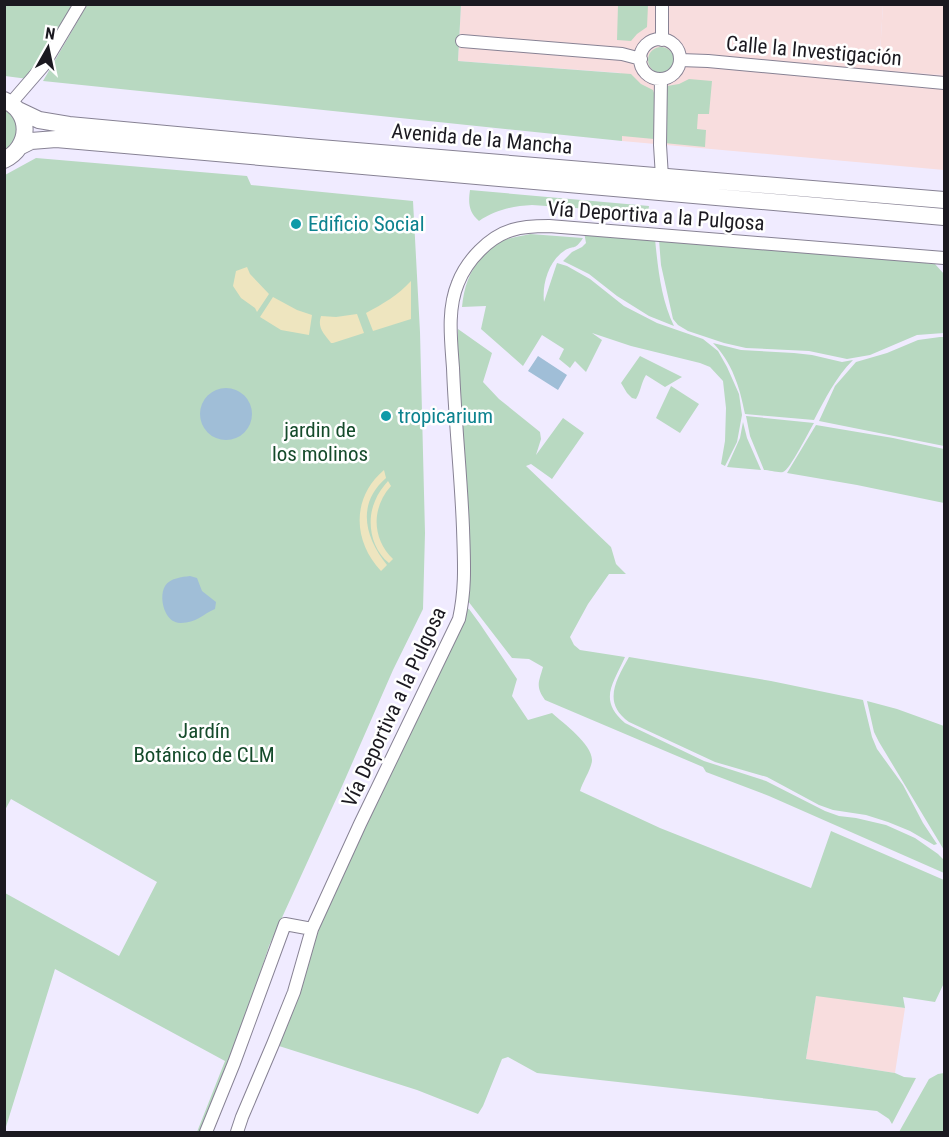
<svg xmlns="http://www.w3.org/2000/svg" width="949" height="1137" viewBox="0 0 949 1137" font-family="'Roboto Condensed',sans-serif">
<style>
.industrial{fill:#f8ddde}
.education{fill:#f8dddd}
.green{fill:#b8d9c1}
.sand{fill:#eee5bf}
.water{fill:#a0bed7}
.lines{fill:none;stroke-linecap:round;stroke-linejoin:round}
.minor-casing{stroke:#878294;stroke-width:14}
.major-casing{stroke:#878294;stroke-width:18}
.minor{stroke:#fff;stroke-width:12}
.major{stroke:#fff;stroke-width:16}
.culture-dot{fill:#0f9aa8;stroke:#fff;stroke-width:2}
.labels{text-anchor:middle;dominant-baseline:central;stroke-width:5;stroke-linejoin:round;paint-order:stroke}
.street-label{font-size:21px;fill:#1b1920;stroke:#fff}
.culture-label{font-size:21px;fill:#0d838f;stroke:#fff;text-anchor:start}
.park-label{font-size:21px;fill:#154b2b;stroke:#fff}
</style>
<rect width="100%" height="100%" fill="#f0ebff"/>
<path class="industrial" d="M 461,5 L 883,5 L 879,70 L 944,75 L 944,170 L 622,141 L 621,73 L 458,61 Z
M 816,995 L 905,1008 L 895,1073 L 806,1059 Z"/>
<path class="education" d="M 883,5 L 944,5 L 944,75 L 879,70 Z"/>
<path class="green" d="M 5,5 L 75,5 L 28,79 L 5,76 Z
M 87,5 L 461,5 L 458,61 L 631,74 L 641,84 L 653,90 L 655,96 L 654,139 L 622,136 L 622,141 L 43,81 Z
M 618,5 L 648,5 L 647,27 L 637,34 L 631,41 L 617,40 Z
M648 60a13 13 0 1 1 26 0a13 13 0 1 1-26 0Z
M 689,79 L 712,81 L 709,114 L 698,114 L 697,129 L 706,130 L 705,147 L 664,143 L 667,86 L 679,84 Z
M 4,107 L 17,120 L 18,139 L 4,154 Z
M 36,158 L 247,176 L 251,185 L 413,201 L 420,332 L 425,533 L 423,609 L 393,670 L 343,784 L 269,946 L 245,1019 L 203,1132 L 197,1132 L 225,1061 L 55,969 L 5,1130 L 5,893 L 119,956 L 157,882 L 11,799 L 5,810 L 5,175 Z
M 470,190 L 649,206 L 648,213 L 532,205 C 513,206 495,210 479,221 C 469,212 468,204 470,190 Z
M 584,232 L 655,239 C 658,269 661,299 674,326 L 649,316 L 617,296 L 589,274 L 563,261 L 572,252 L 582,247 L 586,243 Z
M 530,234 L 583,238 C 574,252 574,244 564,251 C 548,262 542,285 544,302 L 557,263 L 567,266 L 590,279 L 624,306 L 657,323 L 703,339 L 718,351 L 727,367 L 739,394 L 742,415 L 737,442 L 725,466 L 721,464 L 725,441 L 726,408 L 723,381 L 710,367 L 700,363 L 631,346 L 592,333 L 602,340 L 586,372 L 575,361 L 570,368 L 559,359 L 564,349 L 542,335 L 523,366 L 481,329 L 486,306 L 462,307 C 464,287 469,271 483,256 C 486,252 489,248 493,245 C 504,238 518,237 530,234 Z
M 659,240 L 858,256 L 935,264 L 944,274 L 944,333 L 917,335 L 870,355 L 847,359 L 809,351 L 746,348 L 724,343 L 688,331 L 678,325 L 673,319 L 661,265 Z
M 458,329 L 492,353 L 483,382 L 499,399 L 540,432 L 541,439 L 536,455 L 563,418 L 584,433 L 552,479 L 531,464 L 526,466 L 611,547 L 616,564 L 626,574 L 609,574 L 588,604 L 570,637 L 574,645 L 580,650 L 625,657 C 613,684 598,700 625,723 L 704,761 L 766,781 L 825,811 L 839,816 L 856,818 L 886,825 L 915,838 L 938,854 L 944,860 L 944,873 L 769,796 L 706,772 L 703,767 L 545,700 C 535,686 539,682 543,667 L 529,659 L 512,658 L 468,601 L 468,519 L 465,461 L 458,392 Z
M 940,337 L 944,337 L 944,446 L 819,421 L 835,386 L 856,362 L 887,353 L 918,340 Z
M 713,343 L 741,350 L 794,353 L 812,355 L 842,362 L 853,360 C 836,377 825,399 814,420 L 745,414 C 740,388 732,362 713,343 Z
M 640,356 L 682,377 L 665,387 L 646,375 C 641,383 641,391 636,399 L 632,398 L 627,393 L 621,383 Z
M 671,386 L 699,404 L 680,433 L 656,418 Z
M 746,416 L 814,423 C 809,431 790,470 783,472 C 778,473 769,470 764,470 L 750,436 Z
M 743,422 L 747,438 L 761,470 L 727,467 L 740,438 Z
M 816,425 L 893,438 L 944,449 L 944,503 L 857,485 L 787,473 Z
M 466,608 L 469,609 L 480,624 L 517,679 L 512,696 L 528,720 L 552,713 C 563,723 592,744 592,760 C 592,768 582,783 580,791 L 660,828 L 811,888 L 831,831 L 944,880 L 944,983 L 935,1002 L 903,997 L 905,1008 L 816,996 L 806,1059 L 895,1073 L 904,1077 L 916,1078 L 892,1124 L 889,1119 L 877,1111 L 537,1073 L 508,1057 L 502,1059 L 483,1106 L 478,1114 L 417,1090 L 279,1046 L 317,926 Z
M 629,657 L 771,681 L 863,700 L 872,737 L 877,749 L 903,785 L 923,823 L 937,844 L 934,845 L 910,831 L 888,822 L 866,815 L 833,810 L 819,805 L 767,777 L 715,762 L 629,722 C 602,703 616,680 629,657 Z
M 867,701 L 897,709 L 944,726 L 944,850 L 879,742 L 874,732 Z
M 944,1073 L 944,1132 L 899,1132 L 929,1079 L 938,1074 Z"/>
<path class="sand" d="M 247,267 L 250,274 L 269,294 L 257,312 L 255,308 L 241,298 L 233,286 L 236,271 Z
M 411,281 L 411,319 L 373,331 L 366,313 C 383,304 398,295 411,281 Z
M 273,297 L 297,310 L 312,315 L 309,335 L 281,330 L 260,317 Z
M 357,314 L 364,333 L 333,343 L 331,343 C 324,334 317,328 321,316 L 336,317 Z
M 384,470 L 386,478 C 356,504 365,538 387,565 L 381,571 C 353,541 351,498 384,470 Z
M 388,481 L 391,486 C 371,508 372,539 393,559 L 389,563 C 371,549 366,521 375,501 C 378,493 383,487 388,481 Z"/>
<path class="water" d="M 538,356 L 567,375 L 558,390 L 528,371 Z
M200 414a26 26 0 1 1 52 0a26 26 0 1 1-52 0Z
M 190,576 L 197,578 L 202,591 L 216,602 L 215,609 C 203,614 196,623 181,623 C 165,624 158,598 165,586 C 170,578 182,577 190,576 Z"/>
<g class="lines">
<g class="minor-casing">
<path id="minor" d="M640 59a20 20 0 1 1 40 0a20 20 0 1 1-40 0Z
M 662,40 L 662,4
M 462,41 L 622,54 L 641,59
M 680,60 L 708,61 L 944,83
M 661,79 L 660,145 L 662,177
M 11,103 L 43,66 L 80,4
M 206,1132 L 234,1063 L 285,924 L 312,929
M 237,1132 L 242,1117 L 273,1044 L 294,992 L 312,929 L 360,824 L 459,619 C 466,587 464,561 463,528 C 461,475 455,422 453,368 C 451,340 447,309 458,283 C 467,260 489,237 512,230 C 524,226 537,226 549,226 L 944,258"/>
</g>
<g class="major-casing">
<path id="major" d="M 4,100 C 32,112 31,147 4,160
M 18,110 L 39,120 L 69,125 L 308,147 L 944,200
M 21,146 L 31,141 L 56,139 L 944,217"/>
</g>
<use href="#minor" class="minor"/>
<use href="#major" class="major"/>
</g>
<g class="culture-dot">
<circle cx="296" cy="224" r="6"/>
<circle cx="386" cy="416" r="6"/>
</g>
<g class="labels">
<g class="street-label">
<text transform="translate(814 51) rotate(5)">Calle la Investigación</text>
<text transform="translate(482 139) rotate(5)">Avenida de la Mancha</text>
<text transform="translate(656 216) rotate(4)">Vía Deportiva a la Pulgosa</text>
<text transform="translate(394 707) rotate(-65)">Vía Deportiva a la Pulgosa</text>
</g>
<g class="culture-label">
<text x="308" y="224">Edificio Social</text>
<text x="398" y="416">tropicarium</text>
</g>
<g class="park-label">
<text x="320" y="430">jardin de<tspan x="320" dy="24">los molinos</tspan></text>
<text x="204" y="731">Jardín<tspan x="204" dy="24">Botánico de CLM</tspan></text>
</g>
</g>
<rect width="949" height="1137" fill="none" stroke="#1b1920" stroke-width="12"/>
<g transform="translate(48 48) rotate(9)" stroke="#ffffff" stroke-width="4.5" paint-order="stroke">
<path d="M0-4.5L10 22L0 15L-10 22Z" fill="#1b1920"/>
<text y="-9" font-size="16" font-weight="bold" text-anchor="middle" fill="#1b1920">N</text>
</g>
</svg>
